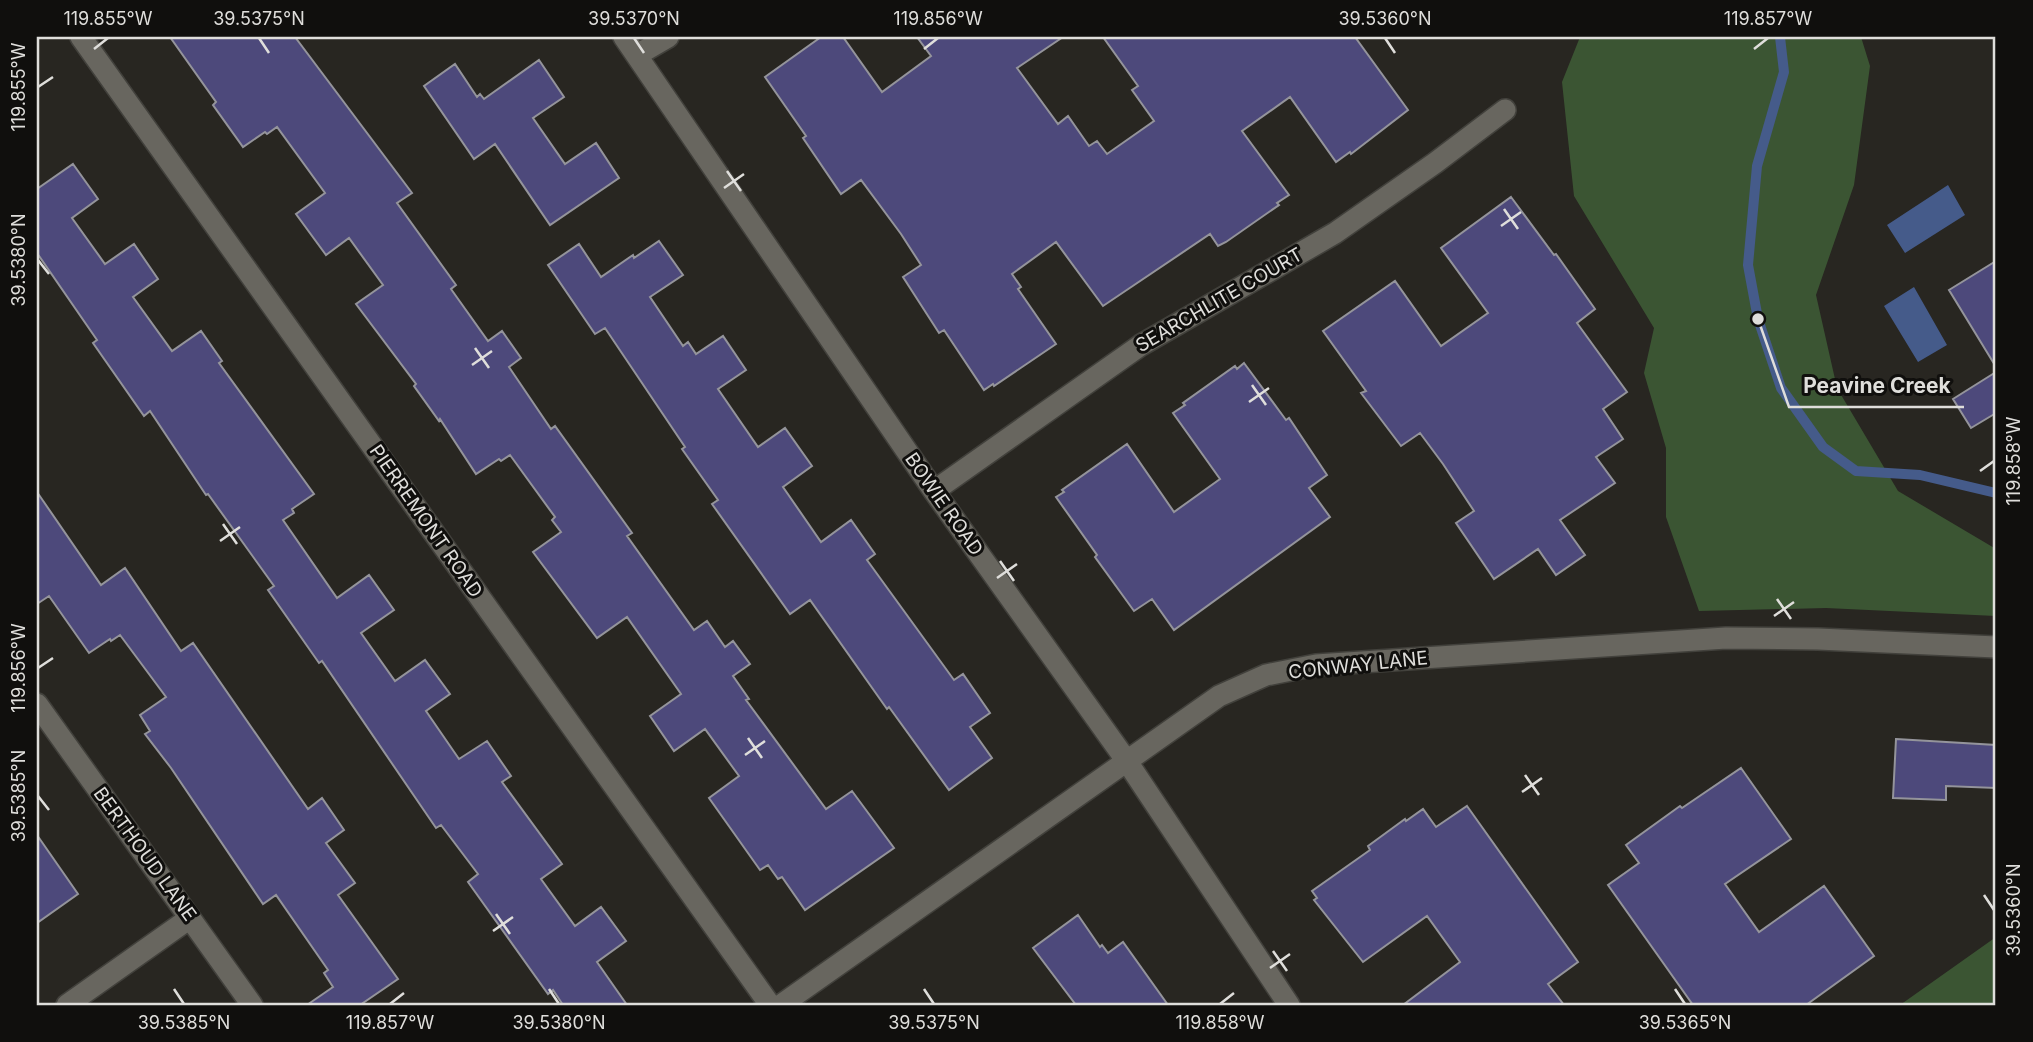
<svg xmlns="http://www.w3.org/2000/svg" width="2033" height="1042" viewBox="0 0 2033 1042" font-family="Inter,sans-serif">
<style>
.green{fill:#3b5533}
.water{fill:#455b8a}
.lines{fill:none;stroke-linecap:round;stroke-linejoin:round}
.stream{stroke:#455b8a;stroke-width:10}
.building{fill:#4d497b;stroke:#94949b;stroke-width:2}
.street-casing{stroke:#42413c;stroke-width:24}
.street{stroke:#68665f;stroke-width:21}
.ticks{fill:none;stroke:#dfdedb;stroke-width:2.5}
.labels{text-anchor:middle;dominant-baseline:central;stroke-width:6;stroke-linejoin:round;paint-order:stroke}
.street-label{font-size:19px;fill:#dfdedb;stroke:#100f0d}
.leader{fill:none;stroke:#dfdedb;stroke-width:2.5}
.callout-dot{fill:#dfdedb;stroke:#100f0d;stroke-width:2.5}
.callout-label{font-size:21px;text-anchor:middle;font-weight:bold;fill:#dfdedb;stroke:#100f0d;stroke-width:6;stroke-linejoin:round;paint-order:stroke}
.neatline{fill:none;stroke:#dfdedb;stroke-width:2.5}
.ticks-label{font-size:18px;text-anchor:middle;fill:#dfdedb}
</style>
<rect width="100%" height="100%" fill="#282621"/>
<path class="green" d="M 1580,37 L 1861,37 L 1870,66 L 1854,185 L 1816,295 L 1837,388 L 1898,491 L 1996,549 L 1996,616 L 1826,608 L 1699,611 L 1666,517 L 1666,448 L 1644,373 L 1654,328 L 1574,196 L 1562,82 Z
M 1996,937 L 1996,1005 L 1900,1005 Z"/>
<path class="water" d="M 1948,185 L 1965,215 L 1905,253 L 1887,225 Z
M 1914,287 L 1947,345 L 1918,362 L 1884,306 Z"/>
<g class="lines">
<path class="stream" d="M 1780,37 L 1784,72 L 1757,166 L 1748,265 L 1758,319 L 1781,388 L 1823,447 L 1856,471 L 1920,475 L 1996,493"/>
</g>
<path class="building" d="M 170,37 L 295,37 L 412,193 L 397,203 L 456,285 L 451,289 L 488,341 L 502,331 L 521,358 L 509,367 L 551,429 L 555,426 L 632,533 L 627,536 L 694,630 L 707,621 L 725,647 L 733,641 L 750,664 L 733,676 L 749,699 L 746,700 L 826,809 L 852,791 L 894,848 L 805,910 L 782,877 L 778,879 L 768,865 L 760,870 L 709,798 L 739,776 L 705,729 L 674,751 L 650,716 L 681,694 L 627,617 L 597,638 L 533,552 L 561,532 L 552,520 L 555,517 L 510,455 L 501,461 L 499,459 L 476,474 L 440,419 L 439,421 L 414,386 L 416,384 L 356,304 L 383,285 L 349,238 L 326,255 L 296,214 L 325,193 L 277,127 L 267,134 L 265,132 L 243,147 L 213,105 L 216,102 Z
M 821,37 L 843,37 L 882,92 L 931,56 L 917,37 L 1063,37 L 1017,68 L 1058,124 L 1068,116 L 1089,146 L 1097,141 L 1107,154 L 1154,121 L 1132,90 L 1138,86 L 1103,37 L 1355,37 L 1408,110 L 1351,154 L 1350,152 L 1336,162 L 1290,97 L 1242,131 L 1289,195 L 1277,203 L 1279,205 L 1226,242 L 1218,246 L 1210,234 L 1103,306 L 1056,242 L 1012,274 L 1021,287 L 1018,289 L 1056,344 L 994,386 L 993,384 L 984,390 L 944,330 L 939,333 L 903,277 L 921,265 L 901,234 L 861,180 L 841,194 L 803,138 L 806,136 L 765,77 Z
M 539,60 L 564,97 L 533,118 L 565,164 L 596,143 L 619,178 L 550,225 L 495,144 L 474,159 L 424,86 L 455,64 L 477,97 L 480,94 L 484,99 Z
M 73,164 L 98,199 L 72,218 L 105,264 L 134,244 L 158,279 L 133,297 L 172,351 L 201,331 L 222,361 L 219,363 L 314,494 L 292,509 L 294,513 L 283,520 L 337,598 L 369,575 L 394,610 L 361,633 L 395,681 L 425,660 L 450,694 L 426,711 L 459,759 L 487,741 L 511,776 L 502,782 L 562,864 L 541,879 L 575,926 L 601,907 L 626,941 L 597,962 L 627,1005 L 563,1005 L 553,990 L 548,994 L 468,882 L 478,874 L 441,825 L 436,828 L 322,661 L 319,663 L 268,590 L 274,586 L 208,494 L 206,495 L 150,411 L 144,416 L 93,343 L 97,340 L 37,253 L 37,189 Z
M 1511,197 L 1554,255 L 1556,254 L 1595,309 L 1577,323 L 1627,392 L 1603,409 L 1623,439 L 1596,457 L 1615,483 L 1560,520 L 1585,555 L 1556,575 L 1538,549 L 1494,579 L 1456,523 L 1474,511 L 1443,464 L 1420,433 L 1401,446 L 1361,393 L 1366,391 L 1323,331 L 1395,281 L 1441,346 L 1488,313 L 1441,248 Z
M 659,241 L 683,275 L 650,297 L 683,346 L 688,342 L 696,354 L 723,336 L 746,370 L 718,389 L 758,447 L 785,428 L 812,466 L 783,487 L 821,542 L 851,520 L 875,554 L 867,560 L 954,680 L 963,674 L 990,713 L 970,727 L 992,758 L 949,790 L 889,707 L 887,709 L 810,600 L 790,614 L 712,504 L 718,500 L 682,449 L 685,447 L 605,328 L 595,334 L 548,265 L 579,244 L 601,277 L 633,255 L 634,258 Z
M 1996,261 L 1996,367 L 1949,290 Z
M 1244,363 L 1286,420 L 1289,418 L 1327,475 L 1309,488 L 1330,517 L 1174,630 L 1152,599 L 1134,611 L 1095,557 L 1097,555 L 1056,497 L 1064,492 L 1062,490 L 1127,444 L 1174,512 L 1220,479 L 1173,413 L 1185,405 L 1183,403 L 1235,366 L 1237,369 Z
M 1996,372 L 1996,413 L 1971,428 L 1953,399 Z
M 37,492 L 101,585 L 125,568 L 181,651 L 193,643 L 308,809 L 322,798 L 344,830 L 326,843 L 355,883 L 338,895 L 398,979 L 360,1005 L 307,1005 L 333,987 L 324,973 L 328,970 L 276,895 L 263,904 L 171,768 L 145,734 L 150,731 L 140,715 L 166,697 L 120,635 L 111,641 L 110,639 L 89,653 L 49,596 L 37,604 Z
M 1896,739 L 1996,745 L 1996,788 L 1946,786 L 1946,800 L 1893,798 Z
M 1741,768 L 1791,839 L 1725,884 L 1759,932 L 1824,886 L 1874,956 L 1806,1005 L 1693,1005 L 1608,885 L 1639,863 L 1626,845 L 1680,806 L 1682,808 Z
M 1467,806 L 1578,962 L 1548,984 L 1564,1005 L 1403,1005 L 1460,962 L 1427,916 L 1363,962 L 1314,900 L 1317,898 L 1312,891 L 1370,850 L 1368,846 L 1405,819 L 1406,821 L 1423,809 L 1436,827 Z
M 37,835 L 78,894 L 37,923 Z
M 1078,915 L 1100,947 L 1102,945 L 1108,953 L 1123,942 L 1168,1005 L 1076,1005 L 1033,948 Z"/>
<g class="lines">
<g class="street-casing">
<path id="street" d="M 81,37 L 770,1005
M 624,37 L 934,491 L 1126,760 L 1289,1005
M 637,55 L 668,37
M 934,491 L 1141,345 L 1335,233 L 1435,163 L 1505,110
M 37,704 L 252,1005
M 67,1005 L 190,918
M 781,1005 L 1219,696 L 1266,675 L 1316,665 L 1726,638 L 1818,639 L 1996,647"/>
</g>
<use href="#street" class="street"/>
</g>
<path class="ticks" d="M 259,38 L 269,53M 634,38 L 644,53M 1385,38 L 1395,53M 94,49 L 108,38M 924,49 L 938,38M 1754,49 L 1768,38M 38,87 L 53,77M 727,171 L 741,191M 724,188 L 744,174M 1504,209 L 1518,229M 1501,226 L 1521,212M 38,260 L 49,274M 475,348 L 489,368M 472,365 L 492,351M 1252,385 L 1266,405M 1249,402 L 1269,388M 1980,471 L 1994,461M 223,524 L 237,544M 220,541 L 240,527M 1000,561 L 1014,581M 997,578 L 1017,564M 1777,599 L 1791,619M 1774,616 L 1794,602M 38,668 L 53,658M 748,738 L 762,758M 745,755 L 765,741M 1525,775 L 1539,795M 1522,792 L 1542,778M 38,796 L 49,810M 1984,895 L 1994,910M 496,914 L 510,934M 493,931 L 513,917M 1273,951 L 1287,971M 1270,968 L 1290,954M 174,989 L 184,1004M 549,989 L 559,1004M 924,989 L 934,1004M 1675,989 L 1685,1004M 390,1004 L 404,993M 1220,1004 L 1234,993"/>
<g class="labels">
<g class="street-label">
<text transform="translate(1219 300) rotate(-30)">SEARCHLITE COURT</text>
<text transform="translate(944 504) rotate(55)">BOWIE ROAD</text>
<text transform="translate(426 521) rotate(55)">PIERREMONT ROAD</text>
<text transform="translate(1358 665) rotate(-6)">CONWAY LANE</text>
<text transform="translate(145 854) rotate(54)">BERTHOUD LANE</text>
</g>
</g>
<path class="leader" d="M1758 319L1789 407H1964"/>
<circle class="callout-dot" cx="1758" cy="319" r="7"/>
<g class="callout-label">
<text x="1877" y="393">Peavine Creek</text>
</g>
<rect width="2033" height="1042" fill="none" stroke="#100f0d" stroke-width="77"/>
<rect x="38" y="38" width="1956" height="966" class="neatline"/>
<g class="ticks-label">
<text x="108" y="25">119.855°W</text>
<text x="259" y="25">39.5375°N</text>
<text x="634" y="25">39.5370°N</text>
<text x="938" y="25">119.856°W</text>
<text x="1385" y="25">39.5360°N</text>
<text x="1768" y="25">119.857°W</text>
<text transform="translate(19 87) rotate(-90)" y="6">119.855°W</text>
<text transform="translate(19 260) rotate(-90)" y="6">39.5380°N</text>
<text transform="translate(2014 461) rotate(-90)" y="6">119.858°W</text>
<text transform="translate(19 668) rotate(-90)" y="6">119.856°W</text>
<text transform="translate(19 796) rotate(-90)" y="6">39.5385°N</text>
<text transform="translate(2014 910) rotate(-90)" y="6">39.5360°N</text>
<text x="184" y="1029">39.5385°N</text>
<text x="390" y="1029">119.857°W</text>
<text x="559" y="1029">39.5380°N</text>
<text x="934" y="1029">39.5375°N</text>
<text x="1220" y="1029">119.858°W</text>
<text x="1685" y="1029">39.5365°N</text>
</g>
</svg>
